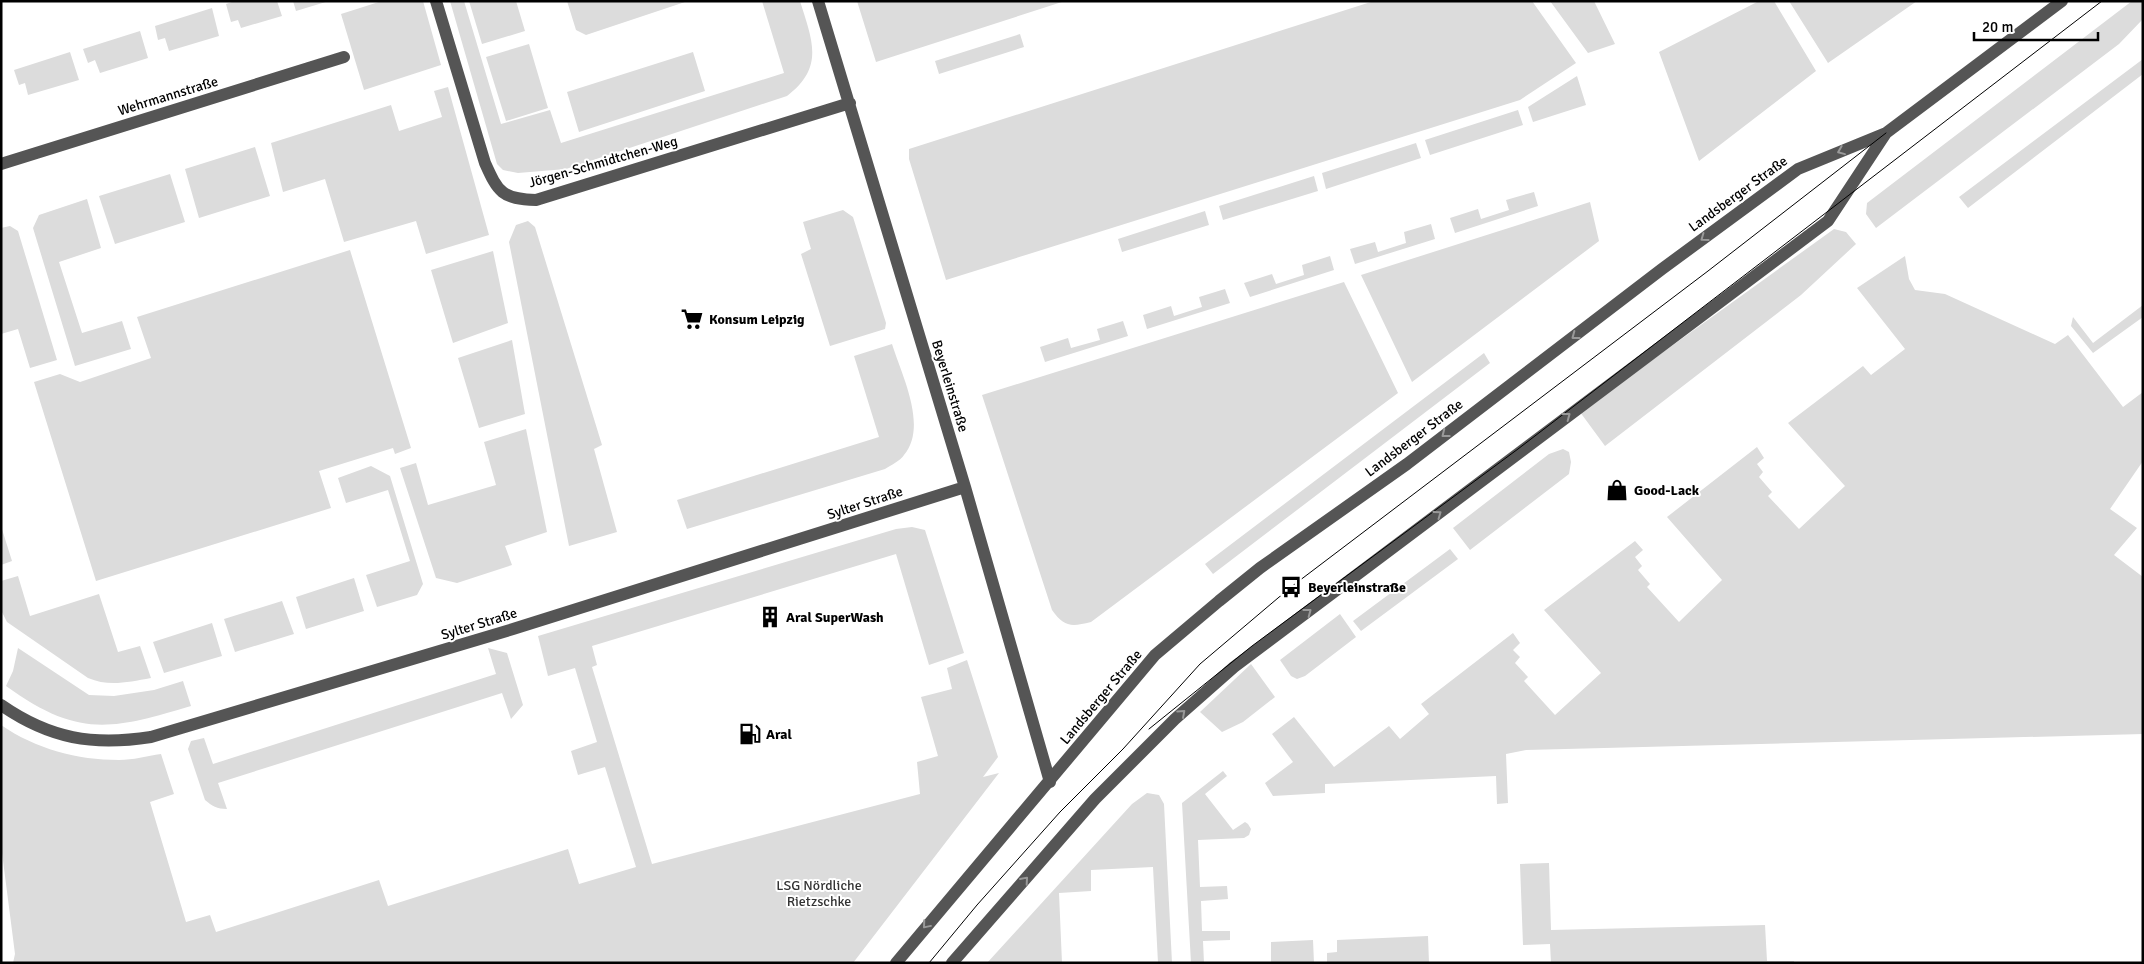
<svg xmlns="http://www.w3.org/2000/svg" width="2144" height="964" viewBox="0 0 2144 964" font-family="Signika,sans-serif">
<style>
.green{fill:#dcdcdc}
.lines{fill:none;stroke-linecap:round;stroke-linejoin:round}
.minor{stroke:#555;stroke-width:12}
.tram{stroke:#000;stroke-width:1}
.oneway{stroke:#999}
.labels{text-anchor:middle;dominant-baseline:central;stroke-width:4;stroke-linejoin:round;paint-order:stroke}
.street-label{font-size:14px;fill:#000;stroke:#fff}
.poi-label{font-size:14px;font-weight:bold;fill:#000;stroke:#fff;text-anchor:start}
.park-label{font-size:14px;fill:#333;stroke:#fff}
</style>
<rect width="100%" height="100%" fill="#fff"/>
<path class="green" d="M 235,1 L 277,1 L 282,16 L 241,28 L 238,20 L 231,22 L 226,4 Z
M 293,1 L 329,1 L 296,11 Z
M 382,1 L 423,1 L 441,65 L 364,90 L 341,14 Z
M 450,1 L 464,1 L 501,124 L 550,110 L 561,143 L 784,73 L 762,1 L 800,1 C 812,40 825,67 787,96 L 566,169 L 518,173 L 503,170 L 497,164 Z
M 469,1 L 516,1 L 525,31 L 482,44 Z
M 567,1 L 684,1 L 685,2 L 586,35 L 576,30 Z
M 857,1 L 1065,1 L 876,62 Z
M 1374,1 L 1532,1 L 1576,63 L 1520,100 L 946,280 L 909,159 L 909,149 Z
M 1550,1 L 1594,1 L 1615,44 L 1588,53 Z
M 1759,1 L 1774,1 L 1816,71 L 1699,161 L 1659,52 Z
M 1789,1 L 1917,1 L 1828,63 Z
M 2132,1 L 2143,1 L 2143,19 L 2119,44 L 1876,228 L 1866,214 L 1867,203 Z
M 212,8 L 219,36 L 169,51 L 165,38 L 158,40 L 155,26 Z
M 140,31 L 148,58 L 100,73 L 95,60 L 88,63 L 83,49 Z
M 1020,34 L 1024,47 L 939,74 L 935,61 Z
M 529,44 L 548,108 L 506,121 L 486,57 Z
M 70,52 L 79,80 L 28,95 L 25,83 L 19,85 L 14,70 Z
M 693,52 L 705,91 L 579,132 L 567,92 Z
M 2143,59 L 2143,74 L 1968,208 L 1959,197 Z
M 1577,76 L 1586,105 L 1533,122 L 1528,107 Z
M 448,87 L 489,235 L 426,254 L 416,221 L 344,242 L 325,179 L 283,192 L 271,143 L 391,105 L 399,131 L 442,117 L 434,91 Z
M 1518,110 L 1523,125 L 1430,155 L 1425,140 Z
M 1416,143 L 1421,158 L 1326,189 L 1322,173 Z
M 255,147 L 270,196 L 199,218 L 185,169 Z
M 170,174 L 185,222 L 115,244 L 99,196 Z
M 1314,176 L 1318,191 L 1223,220 L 1219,206 Z
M 1534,192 L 1538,206 L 1455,233 L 1450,218 L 1478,209 L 1481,219 L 1509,210 L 1506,200 Z
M 87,199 L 101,248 L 59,262 L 82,333 L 122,321 L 131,349 L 75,366 L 33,228 L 39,215 Z
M 1590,202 L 1599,241 L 1412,382 L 1361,275 Z
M 843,210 L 853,217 L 886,323 L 885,329 L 830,346 L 801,254 L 811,249 L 803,222 Z
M 1205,211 L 1209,225 L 1122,252 L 1118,239 Z
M 528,221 L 535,227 L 602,445 L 594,449 L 617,532 L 569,546 L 509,242 L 516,225 Z
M 1431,224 L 1435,239 L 1355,264 L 1350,249 L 1375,242 L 1378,252 L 1406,243 L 1404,232 Z
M 10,226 L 18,231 L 57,360 L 30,368 L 18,329 L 1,334 L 1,228 Z
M 1834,229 L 1846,232 L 1856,244 L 1801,295 L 1605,446 L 1580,412 Z
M 350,250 L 411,448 L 395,454 L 393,448 L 319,471 L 331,508 L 96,581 L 34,382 L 60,374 L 80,382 L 151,358 L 137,317 Z
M 493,251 L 508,323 L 453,343 L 431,270 Z
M 1330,256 L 1334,270 L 1250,297 L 1244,283 L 1272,274 L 1276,284 L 1304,275 L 1302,265 Z
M 1905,256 L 1909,279 L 1915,290 L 1945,294 L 2055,344 L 2068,335 L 2123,407 L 2143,392 L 2143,461 L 2110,509 L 2137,528 L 2114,555 L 2143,577 L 2143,734 L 1526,750 L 1506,754 L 1508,803 L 1497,804 L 1496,776 L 1325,784 L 1325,793 L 1273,796 L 1265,783 L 1293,762 L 1272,734 L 1294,717 L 1334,767 L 1389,726 L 1400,739 L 1429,714 L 1421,704 L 1513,633 L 1520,643 L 1513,650 L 1520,657 L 1515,663 L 1528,677 L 1524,681 L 1555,715 L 1601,673 L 1544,610 L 1635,541 L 1643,550 L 1635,557 L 1642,566 L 1638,570 L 1650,584 L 1647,587 L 1679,622 L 1722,580 L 1667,517 L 1757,447 L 1764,458 L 1757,464 L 1763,472 L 1759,477 L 1772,492 L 1768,496 L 1799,529 L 1845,486 L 1788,423 L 1863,366 L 1871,375 L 1905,349 L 1857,288 Z
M 1344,282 L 1398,393 L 1091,622 C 1071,627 1064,627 1052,610 L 982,395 Z
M 1225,289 L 1230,303 L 1147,329 L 1143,315 L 1171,306 L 1174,316 L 1202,307 L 1199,297 Z
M 2143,305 L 2143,317 L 2093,353 L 2071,326 L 2073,317 L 2093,343 Z
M 1123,321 L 1128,336 L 1045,362 L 1040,347 L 1068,338 L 1071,348 L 1100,340 L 1097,329 Z
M 512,340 L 525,414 L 479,428 L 458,358 Z
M 892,344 C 902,376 928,426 904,455 C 900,461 891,465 885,469 L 687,529 L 677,500 L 879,437 L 854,356 Z
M 1484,353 L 1490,363 L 1213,574 L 1205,564 Z
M 526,429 L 547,532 L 505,546 L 512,565 L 457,583 L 436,578 L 400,468 L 416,463 L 428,505 L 496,485 L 484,442 Z
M 1563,449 L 1569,452 L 1571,462 L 1569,474 L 1470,550 L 1453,528 L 1549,454 Z
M 371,466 L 390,476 L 423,584 L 417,595 L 377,607 L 366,575 L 410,561 L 388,490 L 346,503 L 338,478 Z
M 1,526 L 12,561 L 1,565 Z
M 912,527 L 925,530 L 964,653 L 929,665 L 896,554 L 592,646 L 597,665 L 592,667 L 652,864 L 920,794 L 917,762 L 938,756 L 921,697 L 952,689 L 947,668 L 967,660 L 998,757 L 983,777 L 999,773 L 853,963 L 13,963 L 15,954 L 1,845 L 1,725 C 36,749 77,760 119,760 C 133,760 147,756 161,754 L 174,794 L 150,802 L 186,922 L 210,915 L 216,932 L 379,880 L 388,906 L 568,849 L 579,884 L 636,867 L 605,767 L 578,775 L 571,751 L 597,742 L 575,668 L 548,676 L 538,636 L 896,529 Z
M 1450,549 L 1458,559 L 1361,631 L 1353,621 Z
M 18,576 L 30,616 L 99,594 L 118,652 L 140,646 L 151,678 C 128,682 109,687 88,678 L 7,622 L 1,610 L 1,581 Z
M 354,578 L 364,611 L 306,629 L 296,597 Z
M 282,601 L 294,634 L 235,652 L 224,619 Z
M 1340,614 L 1356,637 L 1305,676 L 1297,679 L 1291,676 L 1280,660 Z
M 212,623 L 222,656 L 164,673 L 153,642 Z
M 18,648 L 89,695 L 114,696 L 154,690 L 183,681 L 191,706 C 111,730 78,738 6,686 L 13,671 Z
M 488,648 L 507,653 L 523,705 L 511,719 L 502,693 L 218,783 L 227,809 C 217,809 212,806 205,800 L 188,749 L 191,741 L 204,738 L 213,764 L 496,674 Z
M 1251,664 L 1275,697 L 1243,722 L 1222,732 L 1200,712 Z
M 1223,771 L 1227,776 L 1205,794 L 1233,830 L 1245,822 L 1248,824 L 1251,829 L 1249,835 L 1244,838 L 1198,840 L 1200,887 L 1227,886 L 1228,899 L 1201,901 L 1202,931 L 1230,931 L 1230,940 L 1203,941 L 1204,963 L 1191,963 L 1182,803 Z
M 1147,793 L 1159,795 L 1164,804 L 1172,963 L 1158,963 L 1153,867 L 1091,870 L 1091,891 L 1059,893 L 1062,963 L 987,963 L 1132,804 Z
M 1549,863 L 1551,930 L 1765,925 L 1767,961 L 1794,961 L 1794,963 L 1551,963 L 1550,944 L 1523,945 L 1520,864 Z
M 1428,936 L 1429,963 L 1327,963 L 1327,953 L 1337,952 L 1337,940 Z
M 1313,940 L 1314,963 L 1271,963 L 1271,942 Z"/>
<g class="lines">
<path class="minor" d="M 436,1 L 485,163 C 498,192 502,199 536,200 L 850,103
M 818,1 L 965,487 L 1050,782
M 1,164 L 344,57
M 1,705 C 50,739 93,746 151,737 L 513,629 L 965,487
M 896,963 L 1155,655 L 1219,601 L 1260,568 L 1407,464 L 1662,269 L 1798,169 L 1886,133 L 2062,1
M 952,963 L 1095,799 L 1175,719 L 1234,667 L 1828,221 L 1886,133"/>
<path class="tram" d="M 1149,729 L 1252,646 L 1518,449 L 2102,1
M 929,963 L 977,905 L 1060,812 L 1123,749 L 1200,664 L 1291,587 L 1708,271 L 1886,133"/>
</g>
<defs><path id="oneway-chevron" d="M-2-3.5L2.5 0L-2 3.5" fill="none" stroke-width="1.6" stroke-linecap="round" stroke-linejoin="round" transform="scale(1.25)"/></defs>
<g class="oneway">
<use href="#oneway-chevron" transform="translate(1841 151) rotate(158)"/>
<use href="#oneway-chevron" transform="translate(1704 238) rotate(144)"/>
<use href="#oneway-chevron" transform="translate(1575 336) rotate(143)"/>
<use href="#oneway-chevron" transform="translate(1567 416) rotate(-37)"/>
<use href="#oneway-chevron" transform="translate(1445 434) rotate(142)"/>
<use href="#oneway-chevron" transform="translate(1438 514) rotate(-36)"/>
<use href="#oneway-chevron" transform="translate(1308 612) rotate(-37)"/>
<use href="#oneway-chevron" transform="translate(1182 713) rotate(-42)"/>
<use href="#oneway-chevron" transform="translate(1025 880) rotate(-49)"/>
<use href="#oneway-chevron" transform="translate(926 925) rotate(130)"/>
</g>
<defs>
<g id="supermarket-bare" transform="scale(1.725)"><path d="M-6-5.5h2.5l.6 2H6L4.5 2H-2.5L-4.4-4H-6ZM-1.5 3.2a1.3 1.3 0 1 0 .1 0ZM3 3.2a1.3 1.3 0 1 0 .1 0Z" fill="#000" stroke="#fff" stroke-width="2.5" paint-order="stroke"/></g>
<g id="shop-bare" transform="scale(1.725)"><path d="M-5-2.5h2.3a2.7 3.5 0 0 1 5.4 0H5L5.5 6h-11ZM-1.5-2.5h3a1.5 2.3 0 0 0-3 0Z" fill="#000" stroke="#fff" stroke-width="2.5" paint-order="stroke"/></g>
<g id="bus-bare" transform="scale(1.725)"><path d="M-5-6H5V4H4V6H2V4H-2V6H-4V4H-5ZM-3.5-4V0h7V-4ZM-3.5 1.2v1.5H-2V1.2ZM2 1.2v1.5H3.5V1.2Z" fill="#000" stroke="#fff" stroke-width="2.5" paint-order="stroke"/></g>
<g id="building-bare" transform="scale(1.725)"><path d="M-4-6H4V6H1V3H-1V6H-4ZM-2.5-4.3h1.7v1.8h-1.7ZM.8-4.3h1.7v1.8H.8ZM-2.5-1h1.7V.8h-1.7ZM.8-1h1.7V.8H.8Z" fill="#000" stroke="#fff" stroke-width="2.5" paint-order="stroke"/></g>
<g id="fuel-bare" transform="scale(1.725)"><path d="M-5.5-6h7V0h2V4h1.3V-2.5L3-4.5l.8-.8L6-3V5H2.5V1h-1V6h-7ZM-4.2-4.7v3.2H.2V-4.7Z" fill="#000" stroke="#fff" stroke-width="2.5" paint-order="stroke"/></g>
</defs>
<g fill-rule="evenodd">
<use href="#supermarket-bare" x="692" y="319"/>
<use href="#shop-bare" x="1617" y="490"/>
<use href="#bus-bare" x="1291" y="587"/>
<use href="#building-bare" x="770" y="617"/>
<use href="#fuel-bare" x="750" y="734"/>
</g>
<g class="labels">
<g class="street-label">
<text transform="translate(168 96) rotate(-17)">Wehrmannstraße</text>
<text transform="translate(603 162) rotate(-16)">Jörgen-Schmidtchen-Weg</text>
<text transform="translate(1738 194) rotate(-36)">Landsberger Straße</text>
<text transform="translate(950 386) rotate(73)">Beyerleinstraße</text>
<text transform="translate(1414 438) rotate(-37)">Landsberger Straße</text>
<text transform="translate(865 503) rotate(-18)">Sylter Straße</text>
<text transform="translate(479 624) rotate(-17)">Sylter Straße</text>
<text transform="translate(1101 697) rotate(-50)">Landsberger Straße</text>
</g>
<g class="poi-label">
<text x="709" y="319">Konsum Leipzig</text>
<text x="1634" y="490">Good-Lack</text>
<text x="1308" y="587">Beyerleinstraße</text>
<text x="786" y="617">Aral SuperWash</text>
<text x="766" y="734">Aral</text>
</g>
<g class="park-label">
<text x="819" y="885">LSG Nördliche<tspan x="819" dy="16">Rietzschke</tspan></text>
</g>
</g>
<rect width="2144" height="964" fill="none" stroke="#000000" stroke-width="5"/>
<path d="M1974 32v8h124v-8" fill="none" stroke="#000000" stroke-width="2.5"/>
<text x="1982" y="32" font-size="15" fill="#000000" stroke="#ffffff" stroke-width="4" paint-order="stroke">20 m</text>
</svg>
